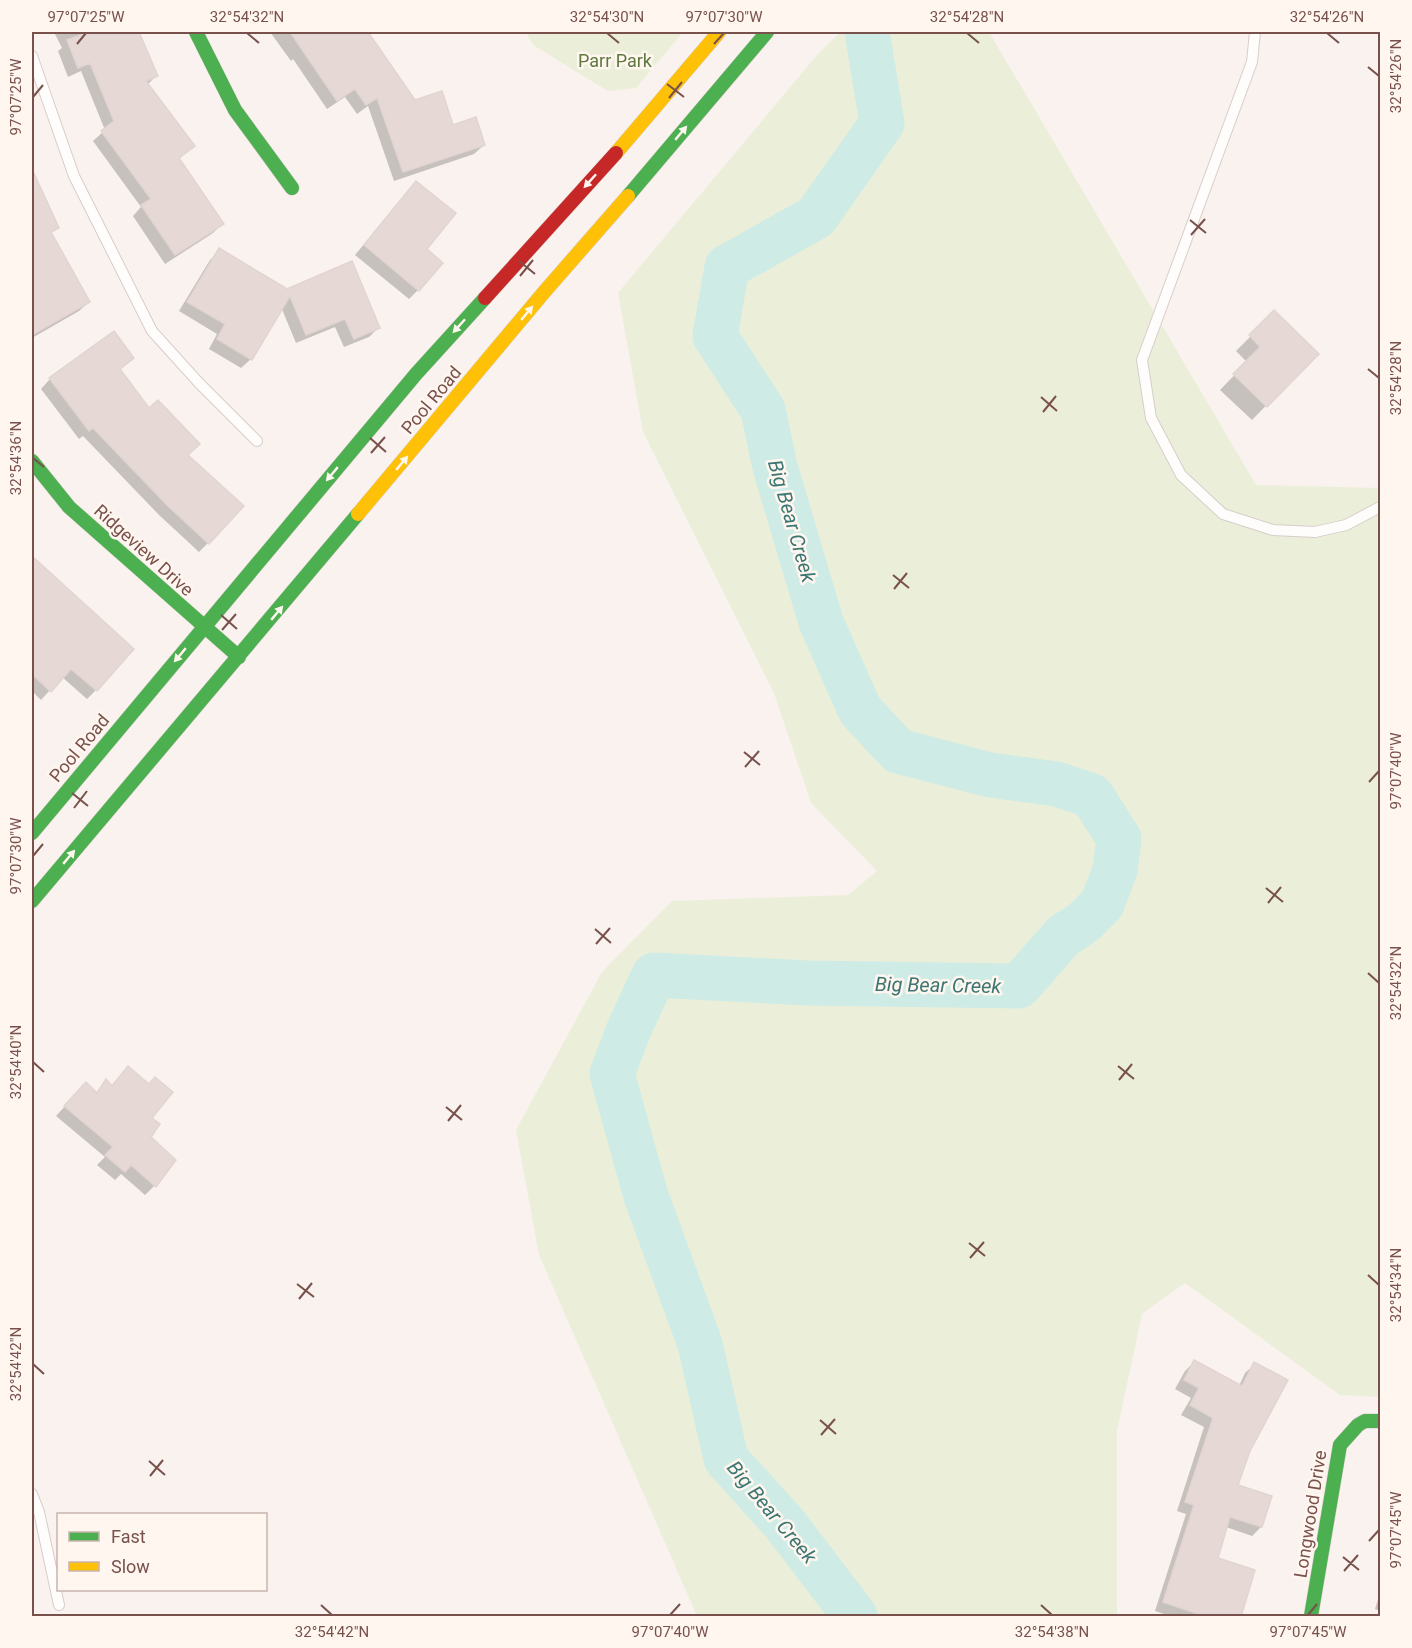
<svg xmlns="http://www.w3.org/2000/svg" width="1412" height="1648" viewBox="0 0 1412 1648" font-family="Roboto,sans-serif">
<style>
.green{fill:#ebefd9}
.shadow{fill:#0003}
.lines{fill:none;stroke-linecap:round;stroke-linejoin:round}
.river{stroke:#cfebe6;stroke-width:45}
.building{fill:#e6d9d5;stroke:#e2d4d0;stroke-width:1.5}
.lane-casing{stroke:#d8cdca;stroke-width:12}
.fast-casing{stroke:#dacecc;stroke-width:15}
.slow-casing{stroke:#dacecc;stroke-width:15}
.jam-casing{stroke:#dacecc;stroke-width:15}
.lane{stroke:#fefdfc;stroke-width:10}
.fast{stroke:#4caf50;stroke-width:14}
.slow{stroke:#ffc107;stroke-width:14}
.jam{stroke:#c62828;stroke-width:14}
.oneway{fill:#fff6f0}
.ticks{fill:none;stroke:#79514c;stroke-width:2}
.labels{text-anchor:middle;dominant-baseline:central;stroke-width:5;stroke-linejoin:round;paint-order:stroke}
.park-label{font-size:18px;fill:#5f7941;stroke:#fff6f0}
.street-label{font-size:18px;fill:#79514c;stroke:#fff6f0}
.water-label{font-size:20px;font-style:italic;fill:#3c7672;stroke:#fff6f0}
.neatline{fill:none;stroke:#79514c;stroke-width:2}
.ticks-label{font-size:15px;text-anchor:middle;fill:#79514c}
</style>
<rect width="100%" height="100%" fill="#f9f2ee"/>
<path class="green" d="M 526,32 L 683,32 L 636,88 L 608,91 L 533,45 Z
M 840,32 L 989,32 L 1256,485 L 1380,488 L 1380,1397 L 1340,1395 L 1185,1283 L 1142,1314 L 1117,1431 L 1117,1616 L 697,1616 L 539,1255 L 516,1130 L 602,972 L 672,901 L 848,895 L 877,871 L 811,803 L 774,693 L 643,432 L 618,293 L 817,55 Z"/>
<path class="shadow" d="M 54,32 L 138,32 L 156,76 L 147,85 L 193,146 L 178,159 L 222,224 L 213,233 L 165,264 L 133,216 L 141,207 L 93,141 L 105,130 L 81,71 L 68,77 L 58,51 L 62,48 Z
M 270,32 L 366,32 L 414,101 L 452,127 L 484,145 L 474,154 L 394,181 L 368,106 L 357,114 L 345,97 L 327,109 L 293,59 L 291,61 Z
M 32,173 L 57,228 L 50,234 L 89,302 L 79,311 L 32,338 Z
M 407,192 L 425,249 L 418,290 L 409,299 L 355,255 Z
M 220,250 L 286,290 L 378,328 L 369,337 L 344,347 L 335,327 L 296,343 L 281,307 L 251,359 L 241,368 L 209,349 L 217,334 L 179,311 L 210,260 Z
M 1274,313 L 1316,354 L 1252,420 L 1220,390 L 1247,362 L 1236,351 Z
M 132,358 L 119,370 L 149,411 L 186,455 L 208,543 L 199,552 L 159,515 L 83,436 L 79,439 L 41,389 L 50,379 Z
M 32,558 L 82,605 L 96,690 L 87,699 L 62,677 L 41,700 L 32,691 Z
M 128,1068 L 150,1118 L 149,1137 L 174,1160 L 154,1186 L 145,1195 L 121,1174 L 115,1180 L 97,1165 L 105,1157 L 56,1116 L 77,1093 L 95,1094 L 106,1082 L 111,1086 Z
M 1194,1362 L 1239,1386 L 1245,1373 L 1255,1364 L 1248,1450 L 1237,1486 L 1261,1527 L 1252,1536 L 1226,1527 L 1216,1559 L 1239,1616 L 1170,1616 L 1155,1611 L 1186,1514 L 1177,1511 L 1204,1427 L 1181,1415 L 1191,1398 L 1175,1389 L 1185,1371 Z
M 1380,1593 L 1380,1611 L 1375,1609 Z"/>
<g class="lines">
<path class="river" d="M 855,1616 L 784,1523 L 726,1459 L 700,1344 L 646,1196 L 612,1074 L 629,1029 L 654,975 L 807,983 L 1019,986 L 1063,936 L 1084,922 L 1102,904 L 1115,870 L 1119,839 L 1092,796 L 1057,784 L 990,775 L 898,751 L 860,710 L 821,622 L 775,467 L 763,410 L 715,336 L 727,267 L 816,217 L 882,123 L 867,32"/>
</g>
<path class="building" d="M 89,32 L 139,32 L 158,76 L 146,81 L 195,146 L 179,158 L 224,224 L 175,255 L 141,205 L 151,199 L 101,131 L 114,121 L 90,63 L 78,68 L 67,40 Z
M 290,32 L 368,32 L 415,100 L 442,91 L 453,125 L 476,117 L 485,145 L 403,172 L 377,98 L 366,105 L 355,89 L 337,101 Z
M 32,169 L 59,228 L 51,232 L 90,302 L 32,335 Z
M 416,181 L 456,213 L 427,249 L 443,263 L 419,291 L 364,245 Z
M 219,248 L 287,289 L 352,261 L 380,328 L 354,339 L 345,319 L 306,335 L 290,296 L 252,360 L 217,339 L 225,324 L 187,302 Z
M 1274,310 L 1319,354 L 1267,407 L 1233,374 L 1260,347 L 1249,335 Z
M 114,331 L 134,358 L 120,369 L 149,408 L 158,400 L 200,444 L 188,455 L 244,506 L 209,544 L 168,506 L 93,428 L 89,431 L 49,378 Z
M 32,556 L 134,649 L 97,691 L 71,669 L 51,692 L 32,674 Z
M 128,1066 L 149,1084 L 155,1077 L 173,1092 L 152,1118 L 160,1124 L 151,1137 L 176,1160 L 156,1187 L 131,1165 L 125,1172 L 105,1155 L 113,1147 L 64,1106 L 86,1082 L 97,1093 L 106,1079 L 112,1086 Z
M 1194,1360 L 1242,1386 L 1254,1362 L 1288,1380 L 1250,1451 L 1238,1485 L 1272,1496 L 1262,1527 L 1230,1517 L 1218,1558 L 1255,1570 L 1241,1617 L 1207,1617 L 1163,1602 L 1194,1505 L 1185,1502 L 1213,1418 L 1190,1405 L 1199,1388 L 1184,1380 Z"/>
<g class="lines">
<g class="lane-casing">
<path id="lane" d="M 1255,32 L 1252,62 L 1142,360 L 1151,418 L 1181,475 L 1223,514 L 1273,530 L 1315,532 L 1346,525 L 1380,507
M 32,56 L 74,176 L 152,331 L 199,383 L 257,441
M 32,1494 L 39,1512 L 59,1605"/>
</g>
<g class="fast-casing">
<path id="fast" d="M 196,32 L 235,110 L 292,188
M 628,196 L 767,32
M 32,461 L 69,507 L 239,657
M 32,833 L 416,374 L 485,298
M 32,901 L 358,514
M 1311,1616 L 1340,1445 L 1358,1425 L 1365,1421 L 1380,1421"/>
</g>
<g class="slow-casing">
<path id="slow" d="M 616,153 L 719,32
M 358,514 L 545,291 L 628,196"/>
</g>
<g class="jam-casing">
<path id="jam" d="M 485,298 L 616,153"/>
</g>
<use href="#lane" class="lane"/>
<use href="#fast" class="fast"/>
<use href="#slow" class="slow"/>
<use href="#jam" class="jam"/>
</g>
<defs><path id="oneway-solid" d="M-6-.8H1V-3.2L6.5 0L1 3.2V.8H-6Z" transform="scale(1.5)"/></defs>
<g class="oneway">
<use href="#oneway-solid" transform="translate(681 133) rotate(-50)"/>
<use href="#oneway-solid" transform="translate(590 181) rotate(132)"/>
<use href="#oneway-solid" transform="translate(527 313) rotate(-50)"/>
<use href="#oneway-solid" transform="translate(459 326) rotate(132)"/>
<use href="#oneway-solid" transform="translate(402 463) rotate(-50)"/>
<use href="#oneway-solid" transform="translate(332 474) rotate(130)"/>
<use href="#oneway-solid" transform="translate(277 613) rotate(-50)"/>
<use href="#oneway-solid" transform="translate(180 655) rotate(130)"/>
<use href="#oneway-solid" transform="translate(69 857) rotate(-50)"/>
</g>
<path class="ticks" d="M 247,33 L 259,43M 607,33 L 619,43M 967,33 L 979,43M 1327,33 L 1339,43M 77,44 L 86,33M 714,44 L 724,33M 1368,67 L 1379,76M 667,84 L 684,97M 33,97 L 43,85M 669,98 L 682,82M 1190,220 L 1206,233M 1191,235 L 1205,219M 519,261 L 535,274M 520,276 L 533,260M 1368,369 L 1379,378M 1041,397 L 1057,411M 1043,412 L 1056,396M 370,438 L 386,452M 371,453 L 385,437M 33,458 L 44,467M 893,575 L 909,588M 894,589 L 907,573M 221,615 L 237,629M 222,630 L 236,614M 744,752 L 760,765M 745,767 L 759,751M 1369,782 L 1379,771M 72,793 L 88,806M 74,808 L 87,791M 33,856 L 43,844M 1266,888 L 1283,902M 1268,903 L 1281,887M 595,929 L 611,943M 596,944 L 610,928M 1368,973 L 1379,983M 33,1062 L 44,1072M 1118,1066 L 1134,1079M 1119,1080 L 1132,1064M 446,1107 L 462,1120M 448,1121 L 461,1105M 969,1243 L 985,1256M 970,1258 L 984,1242M 1368,1275 L 1379,1285M 297,1284 L 314,1297M 299,1299 L 312,1283M 33,1364 L 44,1374M 820,1420 L 836,1434M 821,1435 L 835,1419M 149,1461 L 165,1475M 150,1476 L 163,1460M 1369,1541 L 1379,1530M 1343,1557 L 1359,1570M 1344,1571 L 1358,1555M 321,1605 L 332,1615M 1041,1605 L 1052,1615M 670,1615 L 680,1604M 1308,1615 L 1317,1604"/>
<g class="labels">
<g class="park-label">
<text x="615" y="60">Parr Park</text>
</g>
<g class="street-label">
<text transform="translate(431 400) rotate(-50)">Pool Road</text>
<text transform="translate(144 550) rotate(42)">Ridgeview Drive</text>
<text transform="translate(79 748) rotate(-50)">Pool Road</text>
<text transform="translate(1310 1514) rotate(-81)">Longwood Drive</text>
</g>
<g class="water-label">
<text transform="translate(792 521) rotate(74)">Big Bear Creek</text>
<text transform="translate(938 985) rotate(1)">Big Bear Creek</text>
<text transform="translate(772 1512) rotate(50)">Big Bear Creek</text>
</g>
</g>
<rect width="1412" height="1648" fill="none" stroke="#fff6f0" stroke-width="66"/>
<rect x="57" y="1513" width="210" height="78" fill="#fff6f0" stroke="#c9b4ae" stroke-width="1.5"/>
<rect x="69" y="1532" width="30" height="9" fill="#4caf50" stroke="#c9b4ae" stroke-width="1.5"/>
<text x="111" y="1543" font-size="18" fill="#79514c">Fast</text>
<rect x="69" y="1562" width="30" height="9" fill="#ffc107" stroke="#c9b4ae" stroke-width="1.5"/>
<text x="111" y="1573" font-size="18" fill="#79514c">Slow</text>
<rect x="33" y="33" width="1346" height="1582" class="neatline"/>
<g class="ticks-label">
<text x="86" y="22">97°07'25"W</text>
<text x="247" y="22">32°54'32"N</text>
<text x="607" y="22">32°54'30"N</text>
<text x="724" y="22">97°07'30"W</text>
<text x="967" y="22">32°54'28"N</text>
<text x="1327" y="22">32°54'26"N</text>
<text transform="translate(1396 76) rotate(-90)" y="5">32°54'26"N</text>
<text transform="translate(16 97) rotate(-90)" y="5">97°07'25"W</text>
<text transform="translate(1396 378) rotate(-90)" y="5">32°54'28"N</text>
<text transform="translate(16 458) rotate(-90)" y="5">32°54'36"N</text>
<text transform="translate(1396 771) rotate(-90)" y="5">97°07'40"W</text>
<text transform="translate(16 856) rotate(-90)" y="5">97°07'30"W</text>
<text transform="translate(1396 983) rotate(-90)" y="5">32°54'32"N</text>
<text transform="translate(16 1062) rotate(-90)" y="5">32°54'40"N</text>
<text transform="translate(1396 1285) rotate(-90)" y="5">32°54'34"N</text>
<text transform="translate(16 1364) rotate(-90)" y="5">32°54'42"N</text>
<text transform="translate(1396 1530) rotate(-90)" y="5">97°07'45"W</text>
<text x="332" y="1637">32°54'42"N</text>
<text x="670" y="1637">97°07'40"W</text>
<text x="1052" y="1637">32°54'38"N</text>
<text x="1308" y="1637">97°07'45"W</text>
</g>
</svg>
